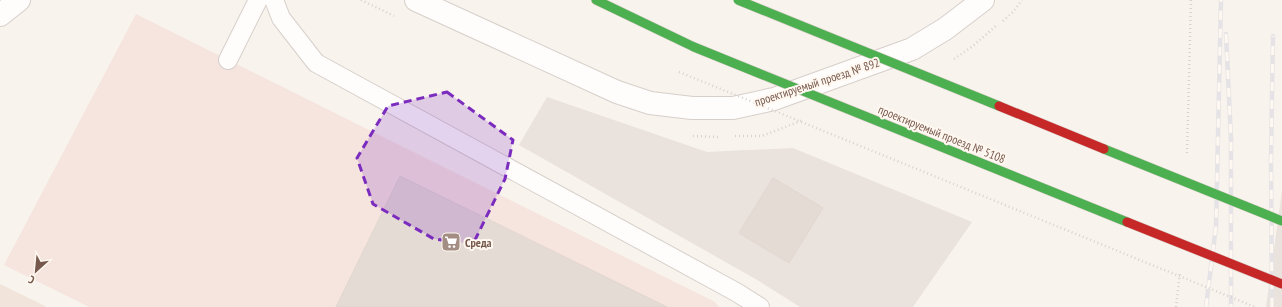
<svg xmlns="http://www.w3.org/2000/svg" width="1282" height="307" viewBox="0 0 1282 307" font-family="'PT Sans Narrow',sans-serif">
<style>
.residential{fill:#f1e5db}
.commercial{fill:#f5e5de}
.industrial{fill:#eae2dc}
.building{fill:#e5dbd5;stroke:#e1d6cf}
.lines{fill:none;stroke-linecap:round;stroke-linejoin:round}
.lane-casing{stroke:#d7cfca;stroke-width:20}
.street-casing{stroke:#d7cfca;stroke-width:24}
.fast-casing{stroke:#d8cec9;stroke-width:10}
.path{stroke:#dad2d0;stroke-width:2.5;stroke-dasharray:1 3;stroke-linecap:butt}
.lane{stroke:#fefdfc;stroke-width:18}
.street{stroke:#fefdfc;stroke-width:22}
.fast{stroke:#4caf50;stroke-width:9}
.rail-casing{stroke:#e5e3e6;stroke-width:4.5}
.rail{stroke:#fff8f0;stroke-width:3;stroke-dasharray:9;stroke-linecap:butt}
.fast-bridge-casing{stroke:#d8cec9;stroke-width:10;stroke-linecap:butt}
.jam-bridge-casing{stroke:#d8cec9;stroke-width:10;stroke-linecap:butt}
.path-bridge{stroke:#dad2d0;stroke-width:2.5;stroke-dasharray:1 3;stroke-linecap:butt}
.fast-bridge{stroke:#4caf50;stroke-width:9}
.jam-bridge{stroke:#c62828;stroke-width:9}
.marked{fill:#7b2cbf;fill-opacity:0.2;stroke:#7b2cbf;stroke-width:3;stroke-dasharray:8 5;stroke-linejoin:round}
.labels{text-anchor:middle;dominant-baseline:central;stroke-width:4;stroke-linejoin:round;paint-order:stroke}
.street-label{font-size:12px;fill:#77584c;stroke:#fff8f0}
.poi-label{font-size:12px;font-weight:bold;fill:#77584c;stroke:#fff8f0;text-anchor:start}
</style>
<rect width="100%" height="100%" fill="#f8f3ed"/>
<path class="residential" d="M 0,284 L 47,307 L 0,307 Z"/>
<path class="commercial" d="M 136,14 L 715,302 L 719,307 L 89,307 L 4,265 Z"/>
<path class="industrial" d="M 547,97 L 707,152 L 793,148 L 972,222 L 913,307 L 800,307 L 759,281 L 519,145 Z
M 1282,191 L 1282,307 L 1266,307 Z"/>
<path class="building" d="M 400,176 L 667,307 L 336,307 Z
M 773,178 L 823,208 L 789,263 L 739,233 Z"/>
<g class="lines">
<g class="lane-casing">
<path id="lane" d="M 274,0 L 281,18 L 316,63 L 736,292 L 760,307
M 228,60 L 258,0"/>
</g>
<g class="street-casing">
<path id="street" d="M 416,0 L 617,92 L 650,103 L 692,108 L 733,108 L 774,99 L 912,49 L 945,29 L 983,0
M 0,15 L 19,0"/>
</g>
<g class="fast-casing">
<path id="fast" d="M 596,0 L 694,47"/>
</g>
<path class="path" d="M 361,0 L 394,16
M 1003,21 L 1013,12 L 1022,0
M 954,59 L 973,46 L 997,25
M 693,136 L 718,137
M 735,136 L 762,136 L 803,120
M 1187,153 L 1191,0
M 1176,307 L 1180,272"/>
<use href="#lane" class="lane"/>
<use href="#street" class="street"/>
<use href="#fast" class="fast"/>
<g class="rail-casing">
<path id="rail" d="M 1226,34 L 1231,139 L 1231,307
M 1206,307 L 1216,226 L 1221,0
M 1272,307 L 1271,159 L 1273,36"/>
</g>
<use href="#rail" class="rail"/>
<g class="fast-bridge-casing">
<path id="fast-bridge" d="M 738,0 L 999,106
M 694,47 L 1127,222
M 1104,149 L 1282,221"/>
</g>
<g class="jam-bridge-casing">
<path id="jam-bridge" d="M 999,106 L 1104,149
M 1127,222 L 1282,284"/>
</g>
<path class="path-bridge" d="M 679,72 L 1255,307"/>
<use href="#fast-bridge" class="fast-bridge"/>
<use href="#jam-bridge" class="jam-bridge"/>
</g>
<path class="marked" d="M 447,92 L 513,140 L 505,179 L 473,244 L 434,239 L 373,204 L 357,158 L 388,106 Z"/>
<defs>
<g id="supermarket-square" transform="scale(1)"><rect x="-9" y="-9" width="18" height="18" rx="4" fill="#a48e84" stroke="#fff8f0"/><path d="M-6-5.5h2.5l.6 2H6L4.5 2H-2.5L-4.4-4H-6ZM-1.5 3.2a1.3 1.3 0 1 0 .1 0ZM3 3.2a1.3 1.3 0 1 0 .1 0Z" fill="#fff"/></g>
</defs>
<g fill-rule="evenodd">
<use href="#supermarket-square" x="451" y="242"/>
</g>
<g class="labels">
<g class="street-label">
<text transform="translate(817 82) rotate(-18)">проектируемый проезд № 892</text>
<text transform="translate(942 134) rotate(22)">проектируемый проезд № 5108</text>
</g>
<g class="poi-label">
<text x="465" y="242">Среда</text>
</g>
</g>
<g transform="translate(36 271) rotate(207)" stroke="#fff8f0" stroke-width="3" paint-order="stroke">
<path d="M0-3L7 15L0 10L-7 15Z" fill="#77584c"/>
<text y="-6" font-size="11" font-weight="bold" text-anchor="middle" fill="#77584c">С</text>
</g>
</svg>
